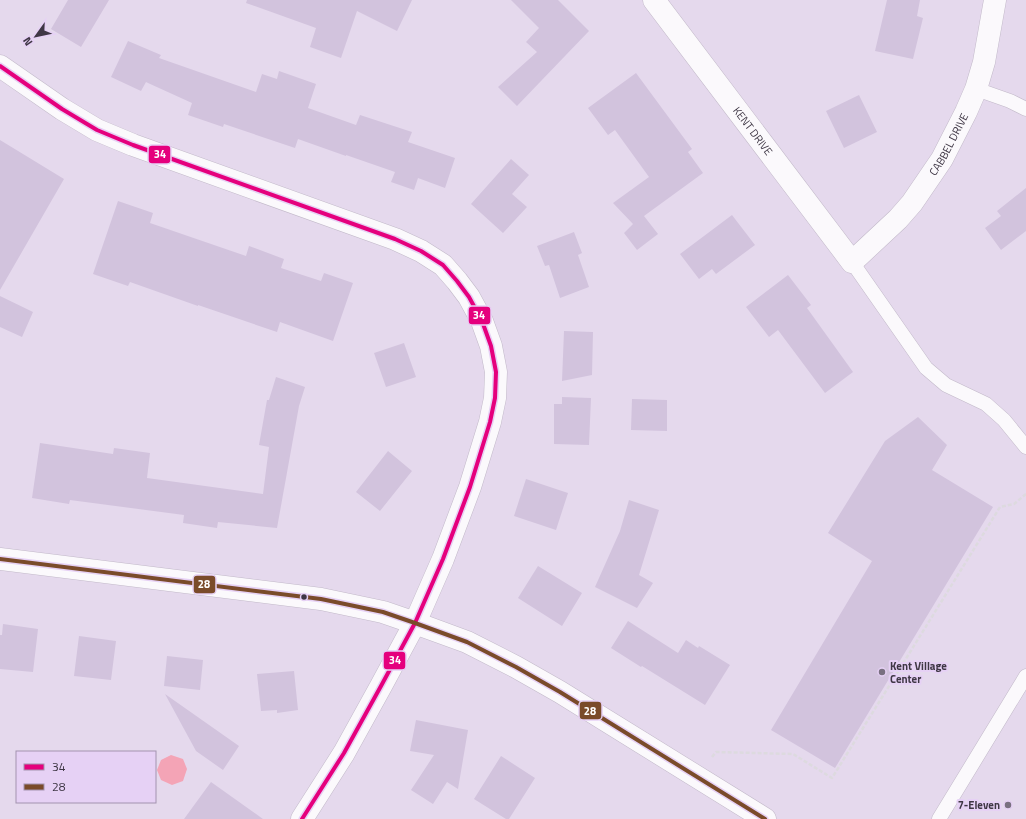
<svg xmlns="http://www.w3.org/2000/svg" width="1026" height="819" viewBox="0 0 1026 819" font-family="'Titillium Web',sans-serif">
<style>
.water{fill:#f4a4b6}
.building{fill:#d2c3dd}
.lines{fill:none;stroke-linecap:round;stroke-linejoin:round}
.service-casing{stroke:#c2b9c9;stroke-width:15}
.minor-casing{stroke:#c2b9c9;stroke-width:23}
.secondary-casing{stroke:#c2b9c9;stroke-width:23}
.path{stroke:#dddadf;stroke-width:2.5;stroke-dasharray:4 2;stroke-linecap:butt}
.service{stroke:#fbf9fc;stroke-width:14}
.minor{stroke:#fbf9fc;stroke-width:22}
.secondary{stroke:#fbf9fc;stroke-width:22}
.bus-1-casing{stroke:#e6d1f5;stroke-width:7}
.bus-2-casing{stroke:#e6d1f5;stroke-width:7}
.bus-1{stroke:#e5007d;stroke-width:4}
.bus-2{stroke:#7a4b2a;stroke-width:4}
.bus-dot{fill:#3f3745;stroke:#e6d1f5;stroke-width:1.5}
.poi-dot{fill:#797080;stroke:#e6d1f5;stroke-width:1.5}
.labels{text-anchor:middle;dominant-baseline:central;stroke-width:4;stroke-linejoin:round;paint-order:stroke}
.street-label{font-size:11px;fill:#3f3745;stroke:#e6d1f5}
.poi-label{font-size:11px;font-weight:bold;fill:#3f3745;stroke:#e6d1f5;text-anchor:start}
.line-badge{stroke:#e6d1f5;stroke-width:1.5}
.badge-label{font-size:11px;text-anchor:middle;font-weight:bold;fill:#fff}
</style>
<rect width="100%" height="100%" fill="#e5d9ed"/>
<path class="water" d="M 171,755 L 183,759 L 187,769 L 183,781 L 172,785 L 161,780 L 157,770 L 161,760 Z"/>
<path class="building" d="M 68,0 L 109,0 L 81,47 L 51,29 Z
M 247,0 L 412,0 L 397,31 L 357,11 L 341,58 L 310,47 L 316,28 L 246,3 Z
M 511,0 L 558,0 L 589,31 L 517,106 L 498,87 L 537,52 L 526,42 L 539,28 Z
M 887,0 L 920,0 L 917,16 L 923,18 L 913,59 L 875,51 Z
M 128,41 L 161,55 L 159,58 L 256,92 L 262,74 L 277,79 L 279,71 L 316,84 L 308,108 L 356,125 L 360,115 L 412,132 L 408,142 L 455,158 L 445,188 L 418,178 L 414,190 L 391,182 L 395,172 L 346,155 L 346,156 L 298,139 L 295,148 L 224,124 L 223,127 L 188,115 L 192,103 L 148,83 L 146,82 L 141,91 L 111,77 Z
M 636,73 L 692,149 L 688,152 L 703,173 L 644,216 L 658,234 L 637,250 L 624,233 L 633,224 L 613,203 L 649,177 L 615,130 L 608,135 L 588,108 Z
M 859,95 L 877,132 L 844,148 L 826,111 Z
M 0,140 L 64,179 L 0,290 Z
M 511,159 L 529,175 L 512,194 L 527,207 L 503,233 L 471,204 Z
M 1026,188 L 1026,231 L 1001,250 L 985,228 L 1001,216 L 997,211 Z
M 118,201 L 153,213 L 150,223 L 246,256 L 249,246 L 284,259 L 281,268 L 321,281 L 324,273 L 353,283 L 333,341 L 280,322 L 277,332 L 198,305 L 198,306 L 130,282 L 128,286 L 93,274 Z
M 732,215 L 755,245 L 716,274 L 712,269 L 699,279 L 680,254 Z
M 574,232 L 582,253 L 578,255 L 589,287 L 560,298 L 549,265 L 545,266 L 537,246 Z
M 788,275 L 811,305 L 807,308 L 853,372 L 825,393 L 778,330 L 769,337 L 746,307 Z
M 0,296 L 33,312 L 22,337 L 0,327 Z
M 564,331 L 593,332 L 592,375 L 562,381 Z
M 404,343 L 416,377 L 386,387 L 374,353 Z
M 276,377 L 305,387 L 299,406 L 277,528 L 218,522 L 217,528 L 183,523 L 184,515 L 70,500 L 69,504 L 32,498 L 40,443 L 113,454 L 114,448 L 150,453 L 147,478 L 263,494 L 269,447 L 259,445 L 267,400 L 269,400 Z
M 562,397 L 591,398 L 589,445 L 554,444 L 554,404 L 562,404 Z
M 632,399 L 667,400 L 667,431 L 631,430 Z
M 918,417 L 947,445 L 932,470 L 993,507 L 835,768 L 771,730 L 872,561 L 828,533 L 885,441 Z
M 388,451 L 412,471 L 380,511 L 356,492 Z
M 526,479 L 568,493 L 556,530 L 514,516 Z
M 629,500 L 659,510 L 639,575 L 653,583 L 637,608 L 595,587 L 620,531 Z
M 538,566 L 582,593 L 562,626 L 518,598 Z
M 628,621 L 678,653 L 686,640 L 698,648 L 699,646 L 730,665 L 705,705 L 642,666 L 641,667 L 611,648 Z
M 3,624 L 38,629 L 33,672 L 0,669 L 0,635 L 2,635 Z
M 79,636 L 116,641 L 111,680 L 74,676 Z
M 167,656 L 203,660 L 200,690 L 164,686 Z
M 294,671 L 298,710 L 277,713 L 277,710 L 261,711 L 257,674 Z
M 165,694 L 239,746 L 223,770 L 196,751 Z
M 416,720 L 468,730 L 458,789 L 447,782 L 433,804 L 411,790 L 434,755 L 410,751 Z
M 501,756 L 535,778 L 509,819 L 506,819 L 474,799 Z
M 211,782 L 263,819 L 184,819 Z"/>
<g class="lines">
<g class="service-casing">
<path id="service" d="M 976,89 L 1010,101 L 1026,109
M 852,262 L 926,368 L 946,385 L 986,404 L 1004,420 L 1026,447
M 939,819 L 1026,676"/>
</g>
<g class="minor-casing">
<g id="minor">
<path id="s1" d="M 654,0 L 852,262 L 898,219 L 912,203 L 942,159 L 966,112 L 976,89 L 984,62 L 995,0"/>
<path d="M 0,66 L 62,109 L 97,130 L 133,145 L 395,239 L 421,251 L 443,265 L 457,281 L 469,297 L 482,321 L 491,346 L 496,372 L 495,398 L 490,422 L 470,487 L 443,559 L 415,623 L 381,686 L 344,753 L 302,819"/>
</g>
</g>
<g class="secondary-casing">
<path id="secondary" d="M 0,559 L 321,599 L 383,612 L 415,623 L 467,642 L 516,667 L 560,692 L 765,819"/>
</g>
<path class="path" d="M 712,757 L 716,752 L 793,754 L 832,778 L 1000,507 L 1014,504 L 1026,494"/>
<use href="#service" class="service"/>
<use href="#minor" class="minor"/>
<use href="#secondary" class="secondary"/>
<g class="bus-1-casing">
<path id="bus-1" d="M 0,66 L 62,109 L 97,130 L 133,145 L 395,239 L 421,251 L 443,265 L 457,281 L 469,297 L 482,321 L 491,346 L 496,372 L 495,398 L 490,422 L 470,487 L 443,559 L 415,623 L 381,686 L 344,753 L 302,819"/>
</g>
<g class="bus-2-casing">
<path id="bus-2" d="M 0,559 L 321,599 L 383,612 L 415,623 L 467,642 L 516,667 L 560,692 L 765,819"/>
</g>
<use href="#bus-1" class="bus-1"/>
<use href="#bus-2" class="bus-2"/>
</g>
<circle class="bus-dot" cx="304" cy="597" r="3.5"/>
<g class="poi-dot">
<circle cx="882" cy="672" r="4"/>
<circle cx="1008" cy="805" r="4"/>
</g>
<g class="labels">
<g class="street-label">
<text stroke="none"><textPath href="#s1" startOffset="164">KENT DRIVE</textPath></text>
<text stroke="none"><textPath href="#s1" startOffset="482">CABBEL DRIVE</textPath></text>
</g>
<g class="poi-label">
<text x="890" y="666">Kent Village<tspan x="890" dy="13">Center</tspan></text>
<text x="1000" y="805" text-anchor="end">7-Eleven</text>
</g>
</g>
<g class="line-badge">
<rect x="148" y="145" width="23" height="19" rx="4" fill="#e5007d"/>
<rect x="468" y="306" width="23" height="19" rx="4" fill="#e5007d"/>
<rect x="193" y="575" width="23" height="19" rx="4" fill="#7a4b2a"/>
<rect x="383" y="651" width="23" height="19" rx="4" fill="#e5007d"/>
<rect x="579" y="701" width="23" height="19" rx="4" fill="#7a4b2a"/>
</g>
<g class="badge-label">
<text x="160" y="158">34</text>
<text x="479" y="319">34</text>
<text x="204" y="588">28</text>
<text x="395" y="664">34</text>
<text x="590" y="715">28</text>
</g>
<rect x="16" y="751" width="140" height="52" fill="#e6d1f5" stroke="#a393af"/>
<rect x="24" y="764" width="20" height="6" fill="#e5007d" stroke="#a393af"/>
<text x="52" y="771" font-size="12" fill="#3f3745">34</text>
<rect x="24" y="784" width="20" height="6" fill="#7a4b2a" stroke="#a393af"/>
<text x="52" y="791" font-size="12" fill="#3f3745">28</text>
<g transform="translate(36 36) rotate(237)" stroke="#e6d1f5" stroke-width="3" paint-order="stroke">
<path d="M0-3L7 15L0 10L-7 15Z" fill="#3f3745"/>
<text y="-6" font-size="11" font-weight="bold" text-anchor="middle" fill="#3f3745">N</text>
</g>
</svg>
